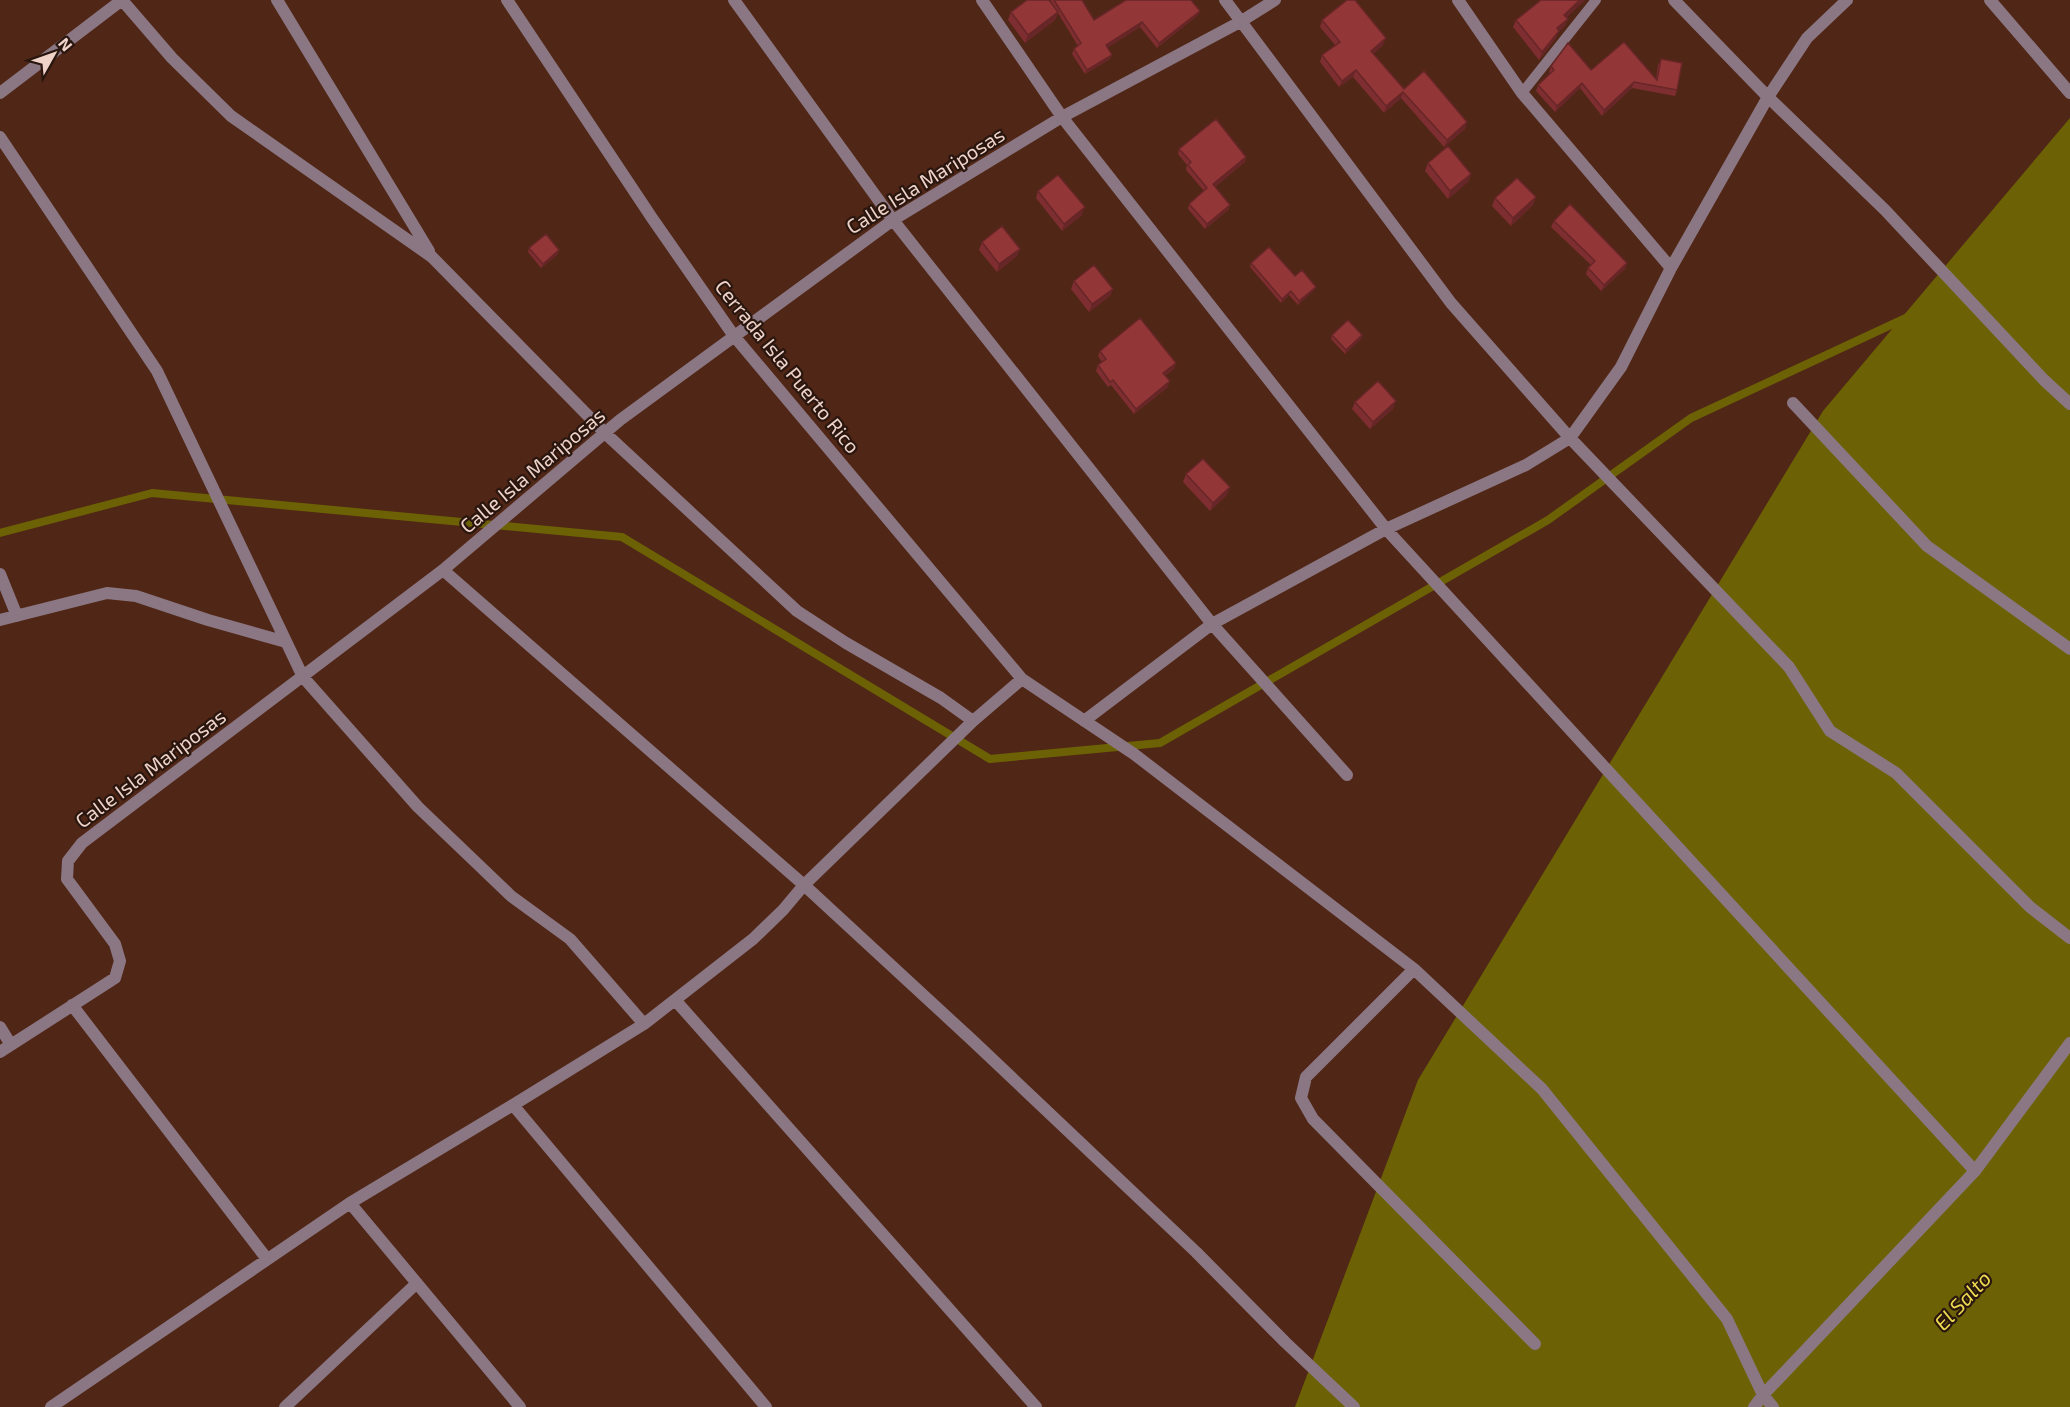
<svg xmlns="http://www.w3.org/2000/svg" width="2070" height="1407" viewBox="0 0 2070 1407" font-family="'Exo 2',sans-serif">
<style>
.water{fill:#6c6205}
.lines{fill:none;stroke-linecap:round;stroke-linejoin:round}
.stream{stroke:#6c6205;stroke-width:8}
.service{stroke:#8b7783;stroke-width:10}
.minor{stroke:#8b7783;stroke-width:12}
.wall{fill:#7e2e30}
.shaded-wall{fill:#672627}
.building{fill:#933638;stroke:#672627;stroke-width:1.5}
.labels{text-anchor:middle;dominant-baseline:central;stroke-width:4.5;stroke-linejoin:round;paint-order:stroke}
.street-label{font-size:20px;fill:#efd3c9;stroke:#29160f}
.water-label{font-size:21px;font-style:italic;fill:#edda4f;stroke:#29160f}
</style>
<rect width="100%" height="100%" fill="#502616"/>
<path class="water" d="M 2070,118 L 2070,1407 L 1295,1407 L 1418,1080 L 1823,411 Z"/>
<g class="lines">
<path class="stream" d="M 0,533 L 152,493 L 622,537 L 990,759 L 1160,743 L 1548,520 L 1691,418 L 1908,317"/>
<path class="service" d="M 1522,93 L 1596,0"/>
<path class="minor" d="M 277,0 L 429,251
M 507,0 L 652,218 L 734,336 L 1022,679 L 1134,754 L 1414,969 L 1542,1089 L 1727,1319 L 1763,1395 L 1773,1407
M 734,0 L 893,220 L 1212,624 L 1347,775
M 982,0 L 1062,117 L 1386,529 L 1975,1171
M 1225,0 L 1451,303 L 1570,438 L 1789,667 L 1830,731 L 1896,773 L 2030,907 L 2070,938
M 1458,0 L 1522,93 L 1671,268
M 1847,0 L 1807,38 L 1768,97 L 1885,210 L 2044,380 L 2070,404
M 1990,0 L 2070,93
M 0,93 L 122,0 L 172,58 L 231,116 L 432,257 L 606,434 L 797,611 L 846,643 L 941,698 L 973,721
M 0,137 L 157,371 L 303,677 L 418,807 L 511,896 L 570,939 L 644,1024
M 1793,403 L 1927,546 L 2070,649
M 443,570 L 804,885 L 972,1040 L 1196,1252 L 1285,1342 L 1354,1407
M 0,574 L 17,616
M 0,620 L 107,593 L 136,596 L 208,620 L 286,642
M 1084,721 L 1212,624 L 1386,529 L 1526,465 L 1570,438 L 1621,367 L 1671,268 L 1768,97 L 1674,0
M 1414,969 L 1306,1077 L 1301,1098 L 1313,1119 L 1535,1344
M 676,1001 L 1036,1407
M 72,1005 L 267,1259
M 0,1027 L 11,1045
M 0,1052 L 115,978 L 120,961 L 115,944 L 67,879 L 68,861 L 82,843 L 443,570 L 620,420 L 893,220 L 1062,117 L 1240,22 L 1275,0
M 513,1105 L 766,1407
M 350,1203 L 520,1407
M 51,1407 L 350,1203 L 513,1105 L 644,1024 L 753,939 L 783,910 L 804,885 L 973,721 L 1022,679
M 285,1407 L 417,1283
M 1754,1407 L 1763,1395 L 1975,1171 L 2070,1043"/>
</g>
<path class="wall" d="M 1051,0 L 1082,0 L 1094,20 L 1200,11 L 1198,15 L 1157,48 L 1140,27 L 1107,48 L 1110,59 L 1085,74 L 1072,54 L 1074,49 L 1078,46 L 1058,13 L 1055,20 L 1025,43 L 1008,20 L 1011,12 L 1051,2 Z
M 1541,0 L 1585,0 L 1567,17 L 1565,26 L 1558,32 L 1556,38 L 1539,60 L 1513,27 L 1516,20 Z
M 1322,20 L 1383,45 L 1373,54 L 1404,89 L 1465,129 L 1444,147 L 1401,98 L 1384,113 L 1353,77 L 1339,87 L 1320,62 L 1322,55 L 1335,45 L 1320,27 Z
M 1661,59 L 1677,90 L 1675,96 L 1632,88 L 1602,116 L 1580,88 L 1555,112 L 1536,91 L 1538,85 L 1550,73 L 1549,72 L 1551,66 L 1591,70 L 1656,79 L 1658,65 Z
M 1179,149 L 1246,157 L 1245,162 L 1215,187 L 1230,205 L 1228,210 L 1205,229 L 1188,209 L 1189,204 L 1204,191 L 1186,170 L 1187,165 L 1178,154 Z
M 1428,163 L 1471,174 L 1468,182 L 1448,199 L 1425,171 Z
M 1038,191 L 1082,215 L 1062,231 L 1036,198 Z
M 1536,197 L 1533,205 L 1511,226 L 1492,206 L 1495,198 Z
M 1554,221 L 1625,269 L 1601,291 L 1586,274 L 1588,268 L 1591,265 L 1551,227 Z
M 982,242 L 1017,256 L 997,272 L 979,250 Z
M 529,248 L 558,254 L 541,268 L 528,252 Z
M 1251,263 L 1295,276 L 1314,290 L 1298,305 L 1289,295 L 1281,303 L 1250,267 Z
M 1074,281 L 1113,289 L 1110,296 L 1089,312 L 1071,289 Z
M 1332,335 L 1362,335 L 1361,339 L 1345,354 L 1331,339 Z
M 1100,351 L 1174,369 L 1165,376 L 1168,387 L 1134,414 L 1111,385 L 1108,387 L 1096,371 L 1098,365 L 1102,362 L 1098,356 Z
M 1355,402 L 1393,409 L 1370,429 L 1352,409 Z
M 1186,474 L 1227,495 L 1210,511 L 1183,482 Z"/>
<path class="shaded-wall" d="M 1580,0 L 1585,0 L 1562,22 L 1564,15 Z
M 1200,11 L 1198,15 L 1157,48 L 1159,43 Z
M 1058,12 L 1055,20 L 1025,43 L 1028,35 Z
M 1568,19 L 1565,26 L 1558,32 L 1556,38 L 1539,60 L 1542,52 L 1557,28 Z
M 1142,22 L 1140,27 L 1104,50 L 1106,45 Z
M 1386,38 L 1383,45 L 1369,58 L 1371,51 Z
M 1112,55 L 1110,59 L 1085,74 L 1087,70 Z
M 1356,70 L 1353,77 L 1339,87 L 1342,81 Z
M 1634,82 L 1632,88 L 1602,116 L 1604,110 Z
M 1582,83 L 1580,88 L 1555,112 L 1557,106 Z
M 1403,92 L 1401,98 L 1384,113 L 1386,106 Z
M 1467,122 L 1465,129 L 1444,147 L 1447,140 Z
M 1246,157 L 1245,162 L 1211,190 L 1213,184 Z
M 1471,174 L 1468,182 L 1448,199 L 1450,191 Z
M 1536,197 L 1533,205 L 1511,226 L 1513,218 Z
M 1230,205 L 1228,210 L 1205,229 L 1207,224 Z
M 1085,207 L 1082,215 L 1062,231 L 1064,224 Z
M 1020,249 L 1017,256 L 997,272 L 999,264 Z
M 559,250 L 558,254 L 541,268 L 543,264 Z
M 1627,263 L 1625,269 L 1601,291 L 1604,285 Z
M 1316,287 L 1314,290 L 1298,305 L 1299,301 Z
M 1113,289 L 1110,296 L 1089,312 L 1092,304 Z
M 1291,291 L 1289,295 L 1281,303 L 1282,299 Z
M 1362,335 L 1361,339 L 1345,354 L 1346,350 Z
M 1176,363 L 1174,369 L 1161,379 L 1163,373 Z
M 1170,381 L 1168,387 L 1134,414 L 1136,409 Z
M 1396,401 L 1393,409 L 1370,429 L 1373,422 Z
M 1230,487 L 1227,495 L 1210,511 L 1213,503 Z"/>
<path class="building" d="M 1027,0 L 1049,0 L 1058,12 L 1028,35 L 1011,12 Z
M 1054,0 L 1082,0 L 1094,20 L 1126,0 L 1191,0 L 1200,11 L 1159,43 L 1142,22 L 1106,45 L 1112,55 L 1087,70 L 1074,49 L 1081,43 Z
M 1347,0 L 1355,0 L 1386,38 L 1371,51 L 1404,89 L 1424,71 L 1467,122 L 1447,140 L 1403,92 L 1386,106 L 1356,70 L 1342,81 L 1322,55 L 1340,42 L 1322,20 Z
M 1541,0 L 1580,0 L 1564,15 L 1568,19 L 1557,28 L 1559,31 L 1542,52 L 1516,20 Z
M 1624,42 L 1657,80 L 1661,59 L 1682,63 L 1677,90 L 1634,82 L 1604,110 L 1582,83 L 1557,106 L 1538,85 L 1554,70 L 1551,66 L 1568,43 L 1591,70 Z
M 1216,119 L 1246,157 L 1213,184 L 1230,205 L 1207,224 L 1189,204 L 1207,188 L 1188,165 L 1191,162 L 1179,149 Z
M 1448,146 L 1471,174 L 1450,191 L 1428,163 Z
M 1058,175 L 1085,207 L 1064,224 L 1038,191 Z
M 1517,178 L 1536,197 L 1513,218 L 1495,198 Z
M 1570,204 L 1627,263 L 1604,285 L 1588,268 L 1595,261 L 1554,221 Z
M 1002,226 L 1020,249 L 999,264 L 982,242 Z
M 546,234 L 559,250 L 543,264 L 529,248 Z
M 1269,247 L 1295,276 L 1302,270 L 1316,287 L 1299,301 L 1291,291 L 1282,299 L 1251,263 Z
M 1094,265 L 1113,289 L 1092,304 L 1074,281 Z
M 1140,318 L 1176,363 L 1163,373 L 1170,381 L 1136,409 L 1113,380 L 1110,382 L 1098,365 L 1106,359 L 1100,351 Z
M 1348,320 L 1362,335 L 1346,350 L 1332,335 Z
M 1378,381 L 1396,401 L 1373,422 L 1355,402 Z
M 1203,459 L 1230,487 L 1213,503 L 1186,474 Z"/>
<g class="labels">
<g class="street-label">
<text transform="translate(925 180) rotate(-32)">Calle Isla Mariposas</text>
<text transform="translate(788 366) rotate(51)">Cerrada Isla Puerto Rico</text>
<text transform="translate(532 470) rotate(-40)">Calle Isla Mariposas</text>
<text transform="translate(150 768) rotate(-37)">Calle Isla Mariposas</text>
</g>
<g class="water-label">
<text transform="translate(1962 1300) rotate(-47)">El Salto</text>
</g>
</g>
<g transform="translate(54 54) rotate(50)" stroke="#29160f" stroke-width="4.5" paint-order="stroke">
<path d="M0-4.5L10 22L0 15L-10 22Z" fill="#efd3c9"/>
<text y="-9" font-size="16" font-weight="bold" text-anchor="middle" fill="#efd3c9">N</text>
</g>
</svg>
